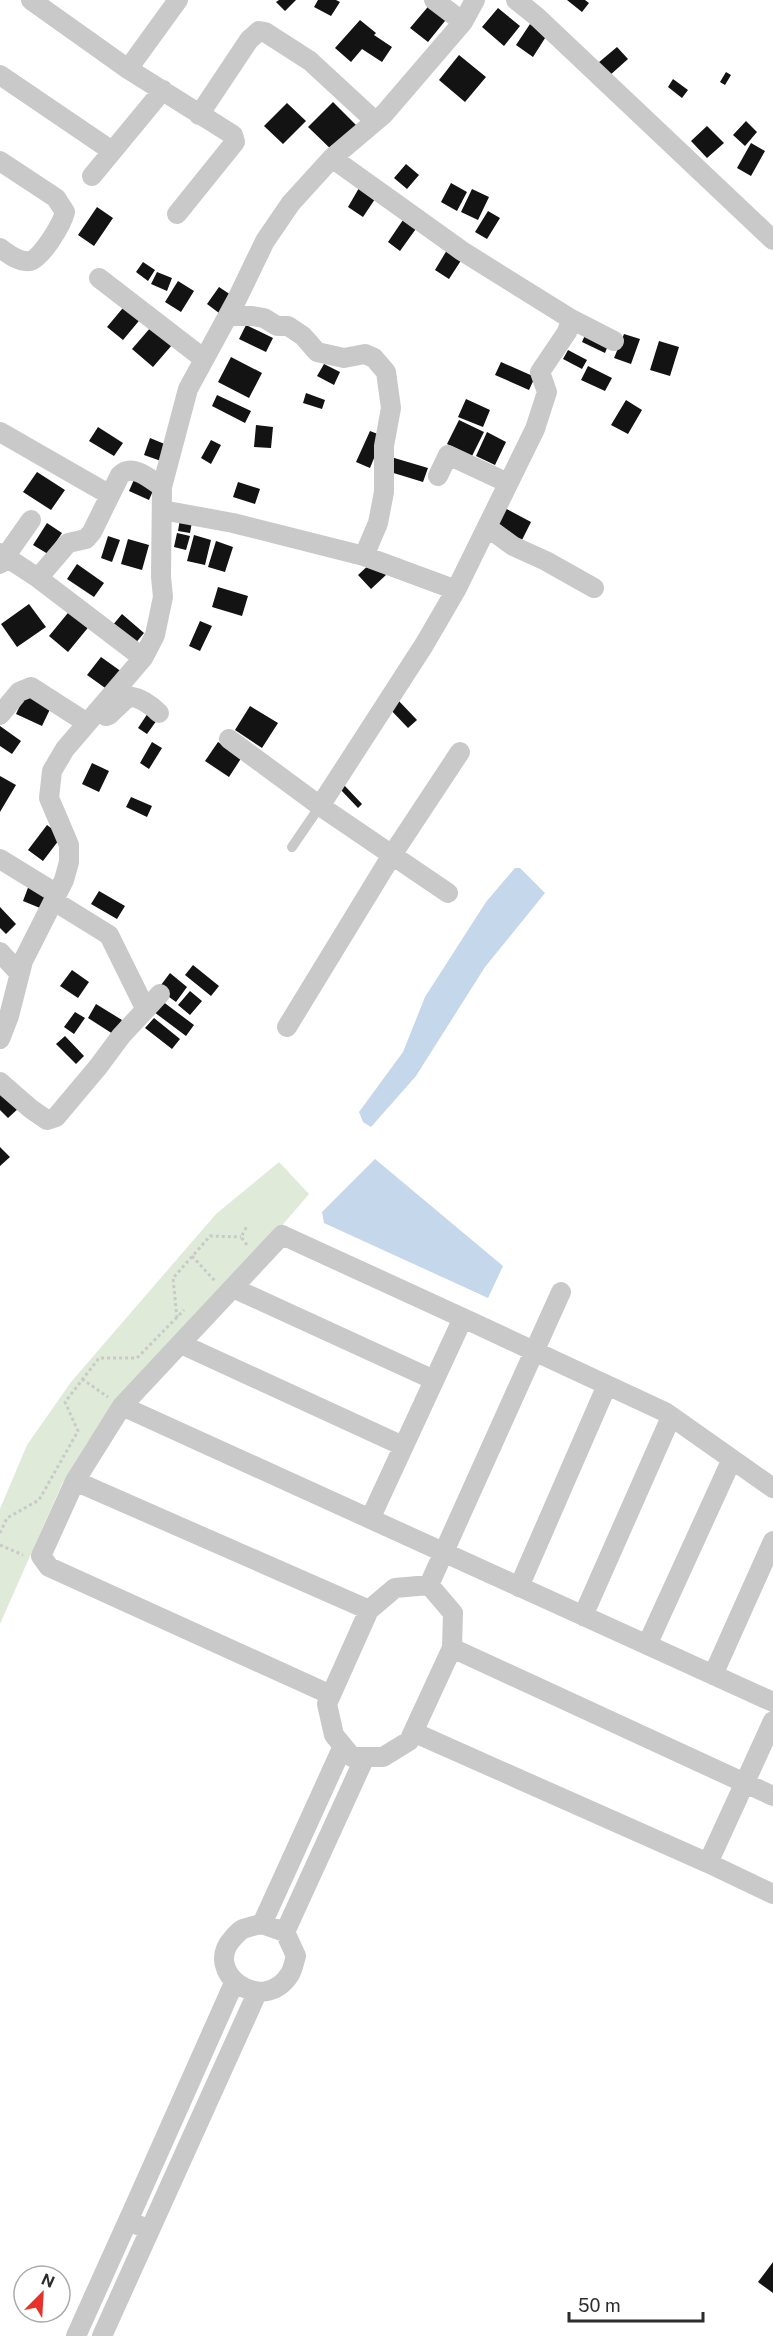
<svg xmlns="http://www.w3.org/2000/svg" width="773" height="2336" viewBox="0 0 773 2336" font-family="'Public Sans',sans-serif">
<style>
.green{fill:#e0ead9}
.water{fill:#c4d7eb}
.building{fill:#131313}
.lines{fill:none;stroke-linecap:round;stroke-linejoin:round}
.path{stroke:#c9c9c9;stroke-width:3;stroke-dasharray:3 3;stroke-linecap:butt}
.service{stroke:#c9c9c9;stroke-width:10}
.minor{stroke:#c9c9c9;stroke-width:20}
</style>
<rect width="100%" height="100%" fill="#fff"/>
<path class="green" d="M 279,1162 L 309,1194 L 273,1236 L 119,1397 L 87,1443 L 62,1484 L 0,1624 L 0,1509 L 27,1445 L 71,1382 L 216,1214 Z"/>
<path class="water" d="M 515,868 L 520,868 L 545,893 L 485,967 L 416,1076 L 371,1127 L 363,1122 L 359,1112 L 403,1052 L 425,997 L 486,902 Z
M 375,1159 L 503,1266 L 488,1298 L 324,1223 L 322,1212 Z"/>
<path class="building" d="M 279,0 L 296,0 L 285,11 L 276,2 Z
M 318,0 L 336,0 L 340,2 L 331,16 L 314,7 Z
M 567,0 L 585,0 L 589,3 L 582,12 Z
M 432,2 L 449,16 L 428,42 L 410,28 Z
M 498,8 L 520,26 L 504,46 L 482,27 Z
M 360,20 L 376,33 L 374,35 L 392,47 L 382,62 L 362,49 L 351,62 L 335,48 Z
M 530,24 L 547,35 L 533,57 L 516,45 Z
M 617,47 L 628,59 L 609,76 L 598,63 Z
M 459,55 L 486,77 L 465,102 L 439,80 Z
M 726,72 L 731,75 L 725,85 L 720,82 Z
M 673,79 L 688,90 L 682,98 L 668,87 Z
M 333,102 L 359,128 L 335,153 L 308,127 Z
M 287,103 L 306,121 L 283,144 L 264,126 Z
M 746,121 L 757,132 L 745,146 L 733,135 Z
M 707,126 L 724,143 L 707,158 L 691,141 Z
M 751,143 L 765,151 L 751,176 L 737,168 Z
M 406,164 L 419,175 L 407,189 L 394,178 Z
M 451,183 L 467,192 L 457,211 L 441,202 Z
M 359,188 L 375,199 L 363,217 L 348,207 Z
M 472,189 L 489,197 L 478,220 L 461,212 Z
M 97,207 L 113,218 L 94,246 L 78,235 Z
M 488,211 L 500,218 L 487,239 L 475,232 Z
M 405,217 L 418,226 L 400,251 L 388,242 Z
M 447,250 L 462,259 L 449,279 L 435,270 Z
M 143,262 L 155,270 L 148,281 L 136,272 Z
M 157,272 L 172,278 L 167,291 L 151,284 Z
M 178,281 L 194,291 L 181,312 L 165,302 Z
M 219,287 L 231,295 L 219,313 L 207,304 Z
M 127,303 L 143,316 L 123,340 L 107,327 Z
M 246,325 L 273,338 L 266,352 L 239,339 Z
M 151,327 L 172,345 L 153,367 L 132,349 Z
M 586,333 L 609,343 L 605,353 L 582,342 Z
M 624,334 L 640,339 L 631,364 L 614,358 Z
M 659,341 L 679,347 L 670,376 L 650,370 Z
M 568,350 L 587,360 L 582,369 L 563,359 Z
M 231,357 L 262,373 L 249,398 L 218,382 Z
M 501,362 L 535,377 L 529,390 L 495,375 Z
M 324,364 L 340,372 L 334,385 L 317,376 Z
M 588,366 L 612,378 L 605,391 L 581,380 Z
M 306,393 L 325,400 L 322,409 L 303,403 Z
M 217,395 L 251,411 L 245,423 L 212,406 Z
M 466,399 L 490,410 L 483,427 L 458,417 Z
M 626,400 L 642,410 L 628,434 L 611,425 Z
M 459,420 L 484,432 L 472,456 L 447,444 Z
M 256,425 L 273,427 L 271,448 L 254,447 Z
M 98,427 L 123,443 L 114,456 L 89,441 Z
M 370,431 L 383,436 L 370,468 L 356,462 Z
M 487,432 L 506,442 L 495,465 L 476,456 Z
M 150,438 L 167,445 L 161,461 L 144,455 Z
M 211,440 L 221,445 L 211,464 L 201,458 Z
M 391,457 L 428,468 L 423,482 L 387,471 Z
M 37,472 L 65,490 L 51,510 L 23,492 Z
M 136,475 L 156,484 L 149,500 L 129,491 Z
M 238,482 L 260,489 L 255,504 L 233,497 Z
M 503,507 L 531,522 L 522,540 L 493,526 Z
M 180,519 L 192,522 L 190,533 L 178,531 Z
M 47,523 L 62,533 L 48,554 L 33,545 Z
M 177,533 L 190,536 L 186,550 L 174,547 Z
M 194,535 L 211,540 L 205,565 L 187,561 Z
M 108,536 L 120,540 L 112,562 L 101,558 Z
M 128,539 L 149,545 L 142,570 L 121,564 Z
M 216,541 L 233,547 L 225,572 L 208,567 Z
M 373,561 L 386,575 L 371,589 L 358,575 Z
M 77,564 L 104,583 L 94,597 L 67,579 Z
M 218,587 L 248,596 L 242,616 L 212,607 Z
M 29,604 L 46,627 L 17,647 L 1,624 Z
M 72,608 L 91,624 L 68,652 L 49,636 Z
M 122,614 L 144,633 L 134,645 L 112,626 Z
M 200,621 L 212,626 L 200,651 L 189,646 Z
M 101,657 L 122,672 L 108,690 L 87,675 Z
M 26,693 L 52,705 L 42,726 L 16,714 Z
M 397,699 L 417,720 L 408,728 L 388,707 Z
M 250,706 L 278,723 L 262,748 L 235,730 Z
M 148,713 L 157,720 L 147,734 L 138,728 Z
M 0,726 L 21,741 L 12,754 L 0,746 Z
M 152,742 L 162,748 L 149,769 L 140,763 Z
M 218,742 L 242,757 L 229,777 L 205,761 Z
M 92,763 L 109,771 L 99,792 L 82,784 Z
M 0,776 L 16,785 L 0,812 Z
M 344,785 L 362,804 L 358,808 L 340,789 Z
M 131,797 L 152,806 L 147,817 L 126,807 Z
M 47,825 L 62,836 L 43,861 L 28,850 Z
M 29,885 L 47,892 L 40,908 L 23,901 Z
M 99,891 L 125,906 L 117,919 L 91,904 Z
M 0,907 L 16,924 L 6,934 L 0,928 Z
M 193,965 L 219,986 L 211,996 L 185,975 Z
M 72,970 L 89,982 L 78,998 L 60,986 Z
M 170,973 L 187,987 L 176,1002 L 158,989 Z
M 190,991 L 202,1001 L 190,1015 L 178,1005 Z
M 162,1001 L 194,1025 L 186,1036 L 154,1012 Z
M 96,1004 L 122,1020 L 113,1034 L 88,1018 Z
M 75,1012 L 85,1018 L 74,1034 L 64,1027 Z
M 154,1018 L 180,1039 L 172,1049 L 145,1028 Z
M 65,1036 L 84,1056 L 76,1064 L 56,1044 Z
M 0,1093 L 21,1106 L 8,1118 L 0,1110 Z
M 0,1147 L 10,1157 L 0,1166 Z
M 773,2262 L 773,2293 L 758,2282 Z"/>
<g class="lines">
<path class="path" d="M 247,1245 L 241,1237 L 247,1226
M 192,1256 L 215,1281
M 177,1318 L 173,1278 L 210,1236 L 241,1237
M 82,1379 L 108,1397
M 0,1533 L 7,1518 L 39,1500 L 78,1431 L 65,1402 L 99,1358 L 137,1358 L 184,1310
M 0,1545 L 23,1555"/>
<path class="service" d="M 292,847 L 320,806"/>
<path class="minor" d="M 31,0 L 128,69 L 233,135 L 235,142 L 177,214
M 434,0 L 463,22
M 516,0 L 536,16 L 773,240
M 128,69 L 178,0
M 0,75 L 112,151
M 199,115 L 249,40 L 259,31 L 265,32 L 310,61 L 375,121
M 0,161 L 56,198 L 65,212 C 62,224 42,258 30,261 C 20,263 8,254 0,248
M 92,176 L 163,90
M 99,278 L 204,359
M 228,316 L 252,316 L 264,318 L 277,326 L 288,326 L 303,336 L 317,352 L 344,358 L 365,354 L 374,358 L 386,372 L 391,408 L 384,446 L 384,492 L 378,523 L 364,556
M 571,319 L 614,341
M 0,432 L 110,495
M 438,476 L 448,455 L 508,483
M 162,510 L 233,523 L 364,556 L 456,590
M 487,527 L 513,546 L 546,561 L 594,588
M 0,553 L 38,578 L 143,658
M 0,564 L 31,520
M 38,578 L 68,543 L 86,539 L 92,532 L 120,475 C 133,463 150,479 162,487
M 0,715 L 19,692 L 31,687 L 87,723
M 106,716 L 109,715 L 129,696 C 141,698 150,704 159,713
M 229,739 L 320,806 L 448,893
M 320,806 L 424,645 L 456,590 L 535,429 L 547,392 L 540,372 L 567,332 L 571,319 L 462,251 L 332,158
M 0,859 L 57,894
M 54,901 L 109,935 L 145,1008
M 0,952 L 19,973
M 287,1027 L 392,855 L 460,752
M 0,1039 L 9,1016 L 23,961 L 64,880 L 69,862 L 69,845 L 49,798 L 52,771 L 65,749 L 143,658 L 155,635 L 163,597 L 161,577 L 162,487 L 188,389 L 237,299 L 265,241 L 291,203 L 332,158 L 384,114 L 463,22 L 475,0
M 0,1082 L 31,1109 L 47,1120 L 56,1117 L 98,1067 L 121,1036 L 160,994
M 233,1288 L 434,1380
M 463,1318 L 665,1412 L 773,1488
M 181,1344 L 403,1446
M 122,1406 L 773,1702
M 75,1481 L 369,1610
M 429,1585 L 453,1613 L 452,1648 L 409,1741 L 383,1757 L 352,1757 L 334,1735 L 327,1704 L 369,1610 L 395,1588 Z
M 429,1585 L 561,1292
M 519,1587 L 607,1385
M 583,1616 L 671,1417
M 647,1645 L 732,1459
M 452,1648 L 773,1796
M 713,1675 L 773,1541
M 331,1695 L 49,1567 L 41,1556 L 75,1481 L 122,1406 L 282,1235 L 463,1318 L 370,1519
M 413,1732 L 708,1863 L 773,1894
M 708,1863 L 773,1721
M 262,1924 L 285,1932 L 296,1956 C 294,1962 293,1969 290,1974 C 263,2017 201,1972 233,1938 C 236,1935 239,1931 243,1929 C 249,1927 256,1925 262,1924 Z
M 262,1924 L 343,1746
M 285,1932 L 365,1757
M 150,2230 L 128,2221 L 234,1983
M 76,2336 L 131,2214
M 102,2336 L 257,1993"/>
</g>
<g transform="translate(42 2294) rotate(24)"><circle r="28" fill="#ffffff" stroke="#ababab" stroke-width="1.5"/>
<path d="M0-4.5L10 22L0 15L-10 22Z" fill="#e83129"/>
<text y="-9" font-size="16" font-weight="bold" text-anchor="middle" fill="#2c2c2c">N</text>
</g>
<path d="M569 2312v9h134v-9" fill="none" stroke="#2c2c2c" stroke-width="3"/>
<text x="578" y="2312" font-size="18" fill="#2c2c2c" stroke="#ffffff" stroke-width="4.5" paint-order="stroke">50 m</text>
</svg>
